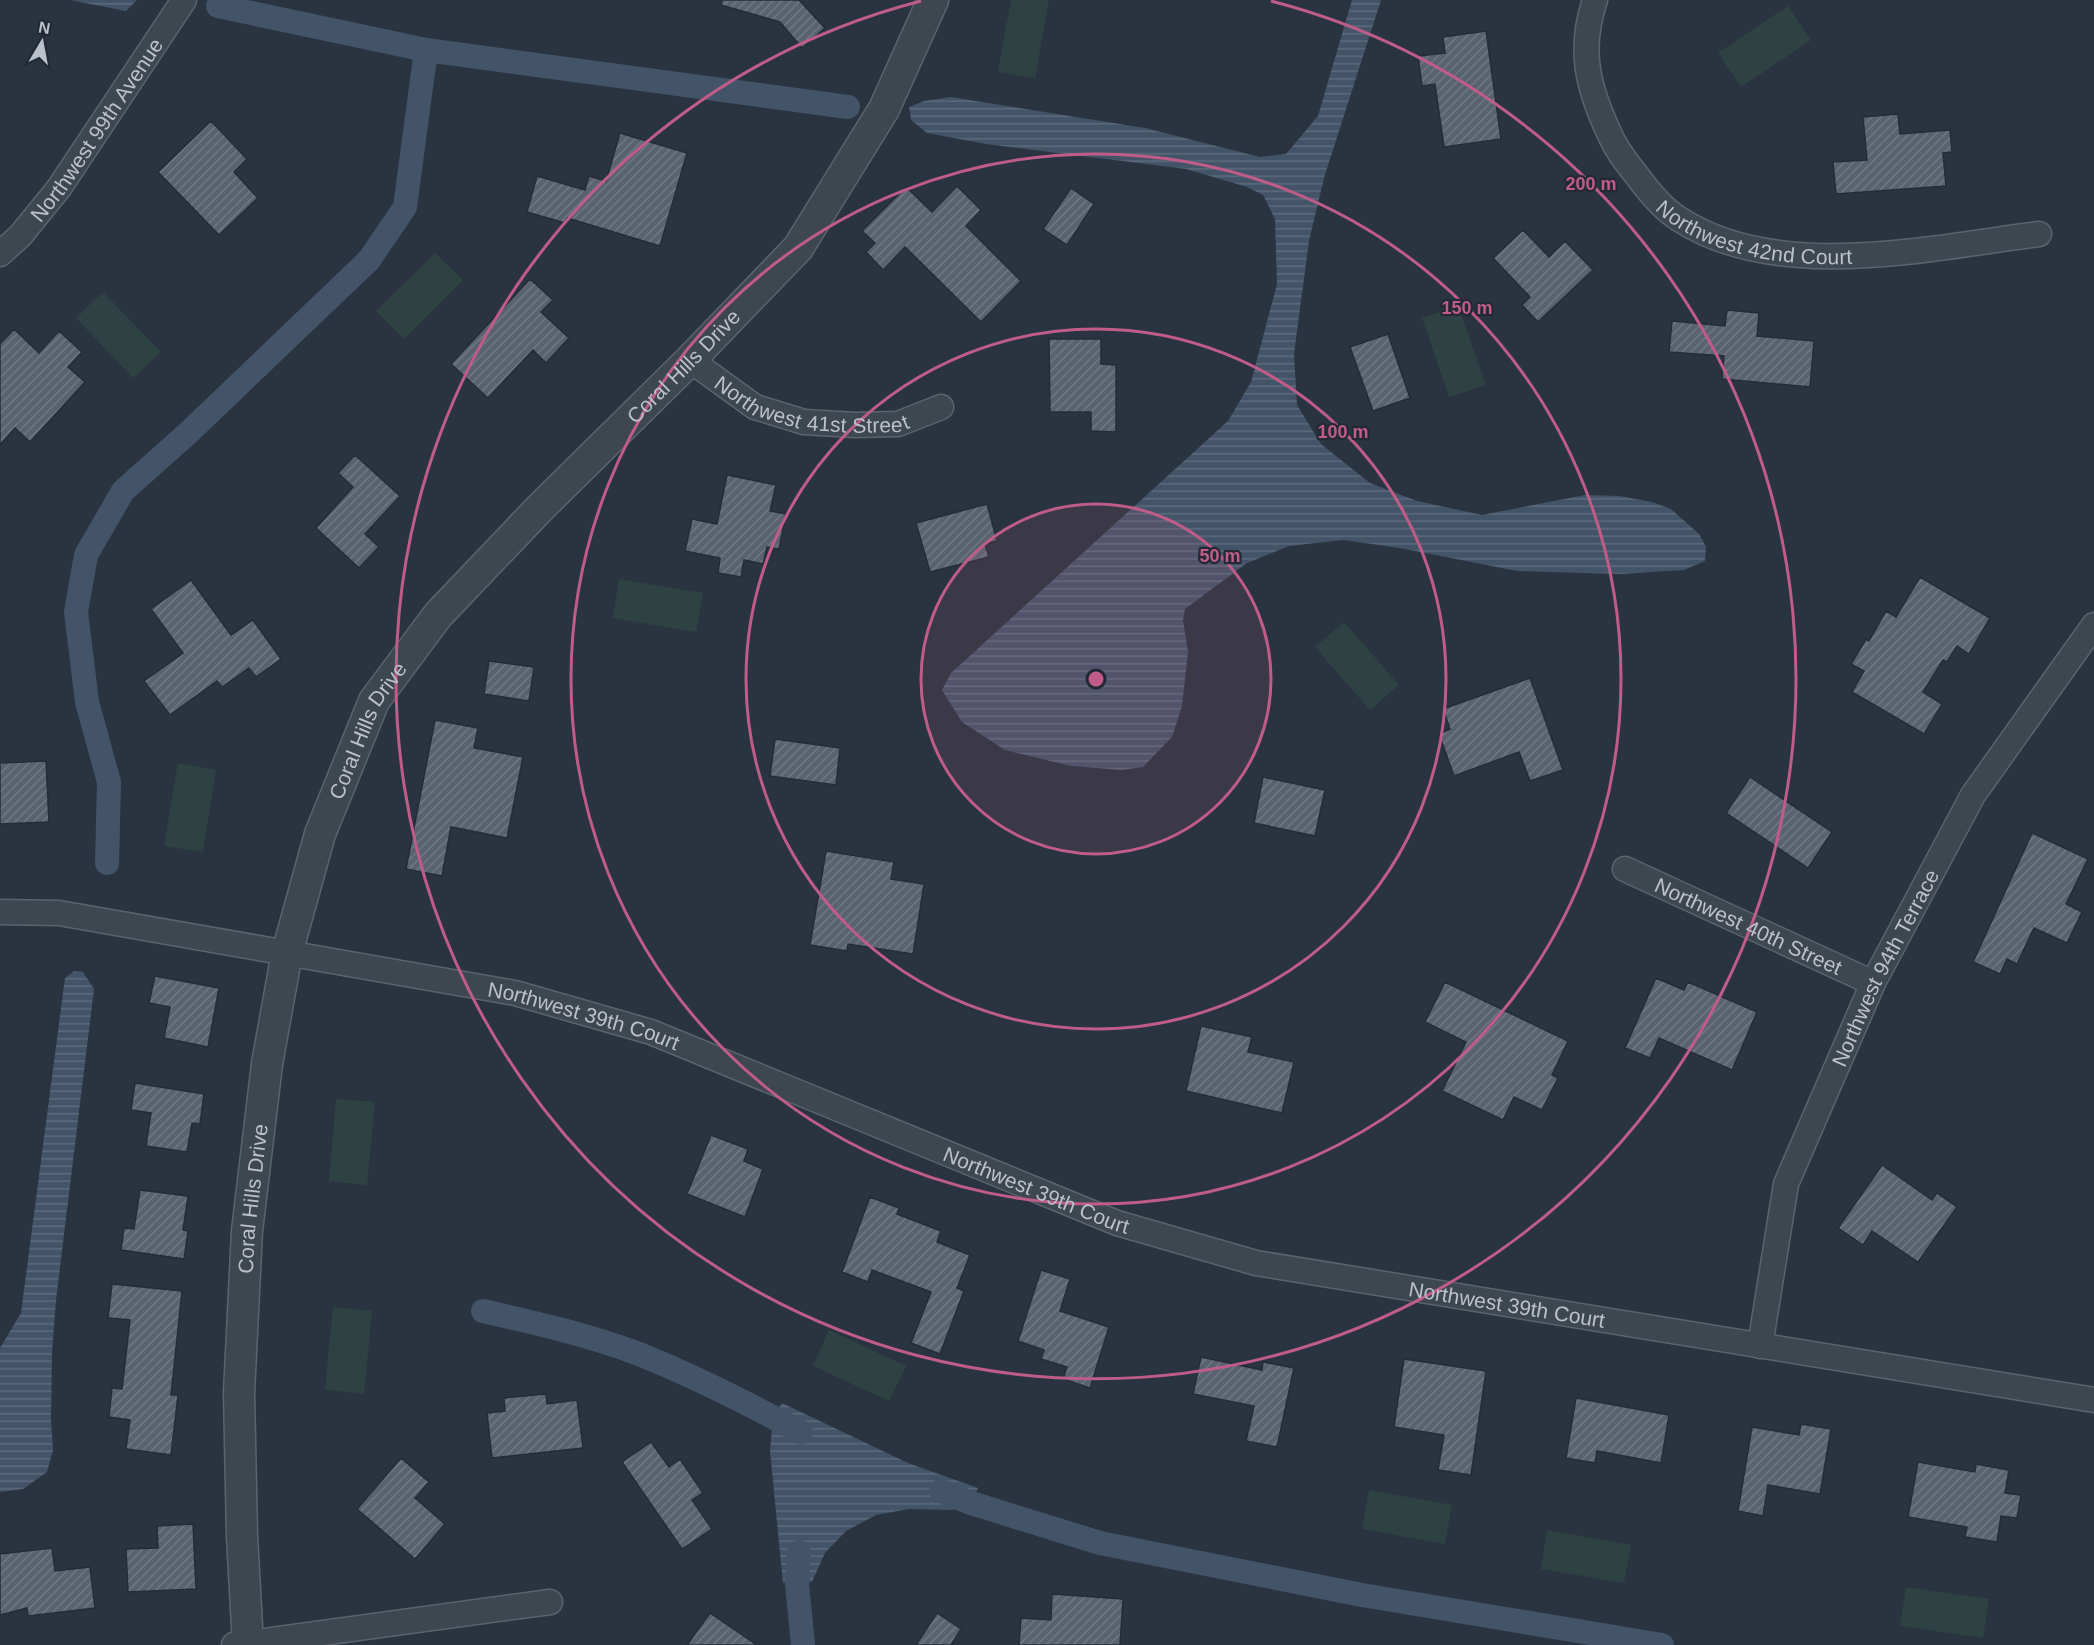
<svg xmlns="http://www.w3.org/2000/svg" width="2094" height="1645" viewBox="0 0 2094 1645" font-family="Arial,sans-serif">
<style>
.garden{fill:#2f4243}
.water{fill:url(#water-rules)}
.lines{fill:none;stroke-linecap:round;stroke-linejoin:round}
.canal{stroke:#445468;stroke-width:24}
.building{fill:url(#building-hatch);stroke:#252c37;stroke-width:1.5}
.minor-casing{stroke:#5c636d;stroke-width:27}
.tertiary-casing{stroke:#5c636d;stroke-width:33}
.minor{stroke:#3e4650;stroke-width:24}
.tertiary{stroke:#3e4650;stroke-width:30}
.ring{fill:none;stroke:#bf5c87;stroke-width:3}
.labels{text-anchor:middle;dominant-baseline:central;stroke-width:4.5;stroke-linejoin:round;paint-order:stroke}
.street-label{font-size:21px;fill:#bbc1ca;stroke:#232a35}
.centre{fill:#bf5c87;stroke:#232a35;stroke-width:3}
.ring-label{font-size:18px;text-anchor:middle;font-weight:bold;fill:#bf5c87;stroke:#232a35;stroke-width:4.5;stroke-linejoin:round;paint-order:stroke}
</style>
<defs>
<pattern id="water-rules" width="6" height="5" patternUnits="userSpaceOnUse" patternTransform="scale(1.5)"><rect width="6" height="5" fill="#445468"/><path d="M0 2.5h6" fill="none" stroke="#5d6b7c"/></pattern>
<pattern id="building-hatch" width="6" height="6" patternUnits="userSpaceOnUse" patternTransform="scale(1.5)"><rect width="6" height="6" fill="#59626f"/><path d="M-1 1l2-2M0 6l6-6M5 7l2-2" fill="none" stroke="#6f7782"/></pattern>
</defs>
<rect width="100%" height="100%" fill="#2a3440"/>
<path class="garden" d="M 1011,0 L 1049,0 L 1035,78 L 998,72 Z
M 1788,6 L 1811,40 L 1741,87 L 1718,53 Z
M 435,253 L 463,280 L 404,339 L 376,311 Z
M 103,292 L 161,352 L 133,378 L 76,318 Z
M 1458,306 L 1486,385 L 1449,397 L 1422,318 Z
M 619,579 L 703,593 L 696,632 L 613,618 Z
M 1344,622 L 1399,685 L 1370,710 L 1315,647 Z
M 178,763 L 216,770 L 203,852 L 164,846 Z
M 336,1099 L 375,1102 L 367,1185 L 329,1181 Z
M 333,1307 L 372,1311 L 364,1394 L 325,1390 Z
M 829,1330 L 906,1366 L 889,1401 L 813,1366 Z
M 1369,1490 L 1452,1505 L 1445,1544 L 1362,1529 Z
M 1547,1530 L 1631,1545 L 1624,1583 L 1541,1569 Z
M 1906,1587 L 1989,1599 L 1983,1638 L 1900,1626 Z"/>
<path class="water" d="M 70,0 L 137,0 L 126,11 Z
M 1352,0 L 1381,0 L 1324,178 L 1309,241 L 1294,354 L 1297,405 L 1321,444 L 1370,483 L 1417,501 L 1482,515 L 1585,495 L 1620,496 L 1652,502 L 1671,509 L 1699,534 L 1706,547 L 1705,561 L 1684,570 L 1621,574 L 1517,571 L 1400,548 L 1343,540 L 1289,546 L 1247,563 L 1185,609 L 1183,621 L 1188,652 L 1182,706 L 1172,737 L 1143,767 L 1122,770 L 1071,766 L 1005,750 L 962,722 L 942,690 L 951,673 L 1228,421 L 1251,382 L 1277,284 L 1275,219 L 1263,195 L 1247,187 L 1186,169 L 986,144 L 927,133 L 911,120 L 909,107 L 924,101 L 951,97 L 1145,128 L 1260,157 L 1286,154 L 1318,116 Z
M 74,971 L 83,972 L 94,989 L 56,1300 L 52,1352 L 51,1419 L 53,1450 L 47,1472 L 23,1489 L 0,1492 L 0,1348 L 21,1313 L 65,978 Z
M 782,1403 L 908,1463 L 978,1488 L 971,1503 L 952,1510 L 909,1509 L 876,1515 L 846,1531 L 825,1553 L 812,1582 L 783,1583 L 770,1451 L 773,1417 Z"/>
<g class="lines">
<path class="canal" d="M 218,6 L 426,50 L 848,107
M 107,863 L 109,782 L 87,702 L 76,612 L 86,555 L 123,491 L 187,434 L 369,260 L 405,207 L 426,50
M 483,1311 C 536,1323 589,1335 639,1354 C 694,1376 749,1404 801,1432
M 941,1491 L 971,1503 L 1100,1543 L 1362,1595 L 1662,1645
M 799,1552 L 797,1584 L 803,1645"/>
</g>
<path class="building" d="M 722,0 L 799,0 L 825,28 L 802,48 L 780,22 L 721,5 Z
M 1486,31 L 1501,139 L 1444,147 L 1435,84 L 1422,86 L 1418,56 L 1445,53 L 1443,37 Z
M 1898,114 L 1900,134 L 1950,130 L 1952,152 L 1943,153 L 1946,186 L 1836,194 L 1833,162 L 1867,160 L 1863,117 Z
M 211,121 L 247,159 L 234,172 L 258,198 L 219,235 L 158,172 Z
M 620,133 L 687,153 L 660,246 L 567,218 L 565,223 L 527,212 L 537,176 L 585,190 L 589,176 L 606,181 Z
M 957,186 L 981,210 L 966,226 L 1021,281 L 981,322 L 905,247 L 883,270 L 866,252 L 875,243 L 862,231 L 906,187 L 932,212 Z
M 1071,188 L 1094,204 L 1067,245 L 1043,229 Z
M 1523,230 L 1549,257 L 1565,241 L 1593,270 L 1538,322 L 1522,305 L 1530,297 L 1493,258 Z
M 530,279 L 553,300 L 541,312 L 569,338 L 546,363 L 533,350 L 488,398 L 451,364 Z
M 1727,310 L 1759,313 L 1757,336 L 1814,341 L 1810,387 L 1722,379 L 1724,356 L 1669,352 L 1672,321 L 1725,326 Z
M 14,329 L 39,353 L 59,331 L 82,352 L 68,367 L 85,382 L 30,442 L 15,428 L 0,445 L 0,344 Z
M 1388,334 L 1410,398 L 1373,411 L 1350,347 Z
M 1049,339 L 1101,339 L 1101,364 L 1116,365 L 1116,432 L 1091,431 L 1091,412 L 1050,412 Z
M 355,455 L 400,496 L 365,534 L 379,547 L 359,568 L 316,528 L 353,487 L 338,473 Z
M 727,475 L 776,485 L 770,511 L 786,514 L 779,549 L 767,547 L 763,564 L 744,560 L 741,577 L 718,573 L 720,558 L 685,551 L 692,519 L 717,524 Z
M 987,504 L 997,541 L 985,544 L 989,557 L 930,572 L 916,523 Z
M 1920,577 L 1990,618 L 1969,654 L 1957,646 L 1947,662 L 1943,660 L 1923,692 L 1942,704 L 1924,734 L 1852,692 L 1864,671 L 1851,664 L 1866,639 L 1869,641 L 1886,611 L 1896,617 Z
M 191,580 L 231,635 L 253,620 L 281,659 L 256,677 L 249,668 L 222,687 L 217,681 L 170,715 L 144,681 L 183,653 L 151,609 Z
M 489,661 L 534,667 L 529,701 L 484,694 Z
M 1530,678 L 1563,770 L 1530,781 L 1519,752 L 1454,776 L 1439,734 L 1450,729 L 1443,709 Z
M 435,720 L 478,728 L 474,748 L 523,757 L 507,838 L 451,827 L 442,876 L 406,869 Z
M 775,739 L 840,748 L 836,785 L 770,776 Z
M 46,761 L 49,822 L 0,824 L 0,763 Z
M 1263,777 L 1325,790 L 1315,836 L 1254,823 Z
M 1750,777 L 1832,832 L 1808,868 L 1726,813 Z
M 2032,833 L 2088,859 L 2066,904 L 2082,912 L 2067,943 L 2034,928 L 2017,964 L 2007,959 L 2000,974 L 1973,962 Z
M 826,851 L 894,862 L 891,879 L 924,884 L 913,954 L 848,944 L 847,951 L 810,945 Z
M 155,976 L 219,988 L 208,1047 L 164,1038 L 170,1007 L 149,1003 Z
M 1656,978 L 1684,990 L 1688,982 L 1757,1012 L 1732,1070 L 1659,1038 L 1650,1058 L 1625,1048 Z
M 1445,982 L 1568,1041 L 1552,1075 L 1558,1078 L 1542,1110 L 1514,1097 L 1503,1120 L 1442,1091 L 1466,1042 L 1425,1022 Z
M 1201,1026 L 1252,1037 L 1248,1052 L 1294,1062 L 1282,1113 L 1186,1091 Z
M 135,1083 L 204,1094 L 200,1124 L 192,1123 L 187,1152 L 146,1146 L 151,1113 L 131,1110 Z
M 711,1135 L 748,1149 L 744,1161 L 763,1169 L 745,1217 L 687,1194 Z
M 1882,1165 L 1932,1200 L 1937,1193 L 1957,1207 L 1918,1262 L 1872,1231 L 1863,1245 L 1838,1228 Z
M 140,1190 L 188,1196 L 183,1230 L 188,1231 L 184,1259 L 121,1250 L 124,1228 L 134,1229 Z
M 870,1197 L 899,1208 L 897,1214 L 941,1231 L 937,1242 L 970,1255 L 957,1288 L 964,1291 L 940,1354 L 911,1343 L 931,1292 L 872,1270 L 868,1282 L 842,1272 Z
M 1041,1270 L 1070,1279 L 1060,1311 L 1109,1327 L 1090,1388 L 1063,1379 L 1067,1367 L 1041,1359 L 1044,1350 L 1018,1341 Z
M 112,1284 L 182,1291 L 171,1395 L 178,1395 L 171,1455 L 126,1449 L 130,1420 L 109,1417 L 112,1388 L 122,1389 L 130,1320 L 108,1318 Z
M 1201,1357 L 1262,1370 L 1263,1362 L 1294,1368 L 1277,1447 L 1246,1441 L 1254,1406 L 1193,1394 Z
M 1404,1359 L 1486,1371 L 1471,1475 L 1438,1470 L 1444,1435 L 1394,1427 Z
M 546,1394 L 547,1404 L 577,1400 L 583,1448 L 492,1458 L 487,1413 L 505,1411 L 504,1398 Z
M 1576,1398 L 1669,1415 L 1661,1463 L 1597,1451 L 1595,1463 L 1566,1458 Z
M 1801,1424 L 1831,1429 L 1820,1494 L 1768,1485 L 1763,1516 L 1738,1511 L 1752,1427 L 1799,1435 Z
M 651,1442 L 669,1467 L 680,1459 L 703,1493 L 692,1500 L 712,1529 L 682,1549 L 622,1462 Z
M 401,1458 L 429,1482 L 415,1498 L 445,1524 L 415,1559 L 357,1509 Z
M 1918,1462 L 1975,1472 L 1976,1464 L 2009,1470 L 2005,1493 L 2021,1495 L 2017,1518 L 2001,1516 L 1997,1542 L 1965,1537 L 1967,1527 L 1908,1517 Z
M 193,1524 L 196,1589 L 128,1592 L 126,1549 L 158,1548 L 157,1526 Z
M 52,1548 L 55,1571 L 90,1567 L 95,1608 L 28,1616 L 27,1608 L 0,1615 L 0,1554 Z
M 1052,1594 L 1123,1599 L 1120,1645 L 1019,1645 L 1021,1618 L 1051,1620 Z
M 710,1613 L 757,1645 L 687,1645 Z
M 937,1613 L 961,1629 L 951,1645 L 916,1645 Z"/>
<g class="lines">
<g class="minor-casing">
<g id="minor">
<path id="s1" d="M 1595,0 C 1578,51 1588,88 1610,135 C 1617,151 1627,163 1638,177 C 1649,192 1663,209 1679,219 C 1777,283 1929,248 2039,234"/>
<path id="s2" d="M 0,254 L 20,236 L 59,188 L 184,0"/>
<path id="s3" d="M 690,360 L 755,407 L 804,422 L 855,425 L 898,424 L 941,407"/>
<path id="s4" d="M 1625,869 L 1873,983"/>
<path id="s5" d="M 0,912 L 59,913 L 515,993 L 651,1032 L 1117,1223 L 1256,1263 L 2094,1400"/>
<path id="s6" d="M 1760,1346 L 1786,1184 L 1873,983 L 1973,795 L 2094,625"/>
<path d="M 234,1645 L 550,1602"/>
</g>
</g>
<g class="tertiary-casing">
<g id="tertiary">
<path id="s7" d="M 248,1645 L 242,1536 L 239,1393 L 247,1231 L 267,1064 L 287,953 L 320,834 L 374,701 L 438,615 L 539,509 L 690,360 L 798,248 L 884,109 L 933,0"/>
</g>
</g>
<use href="#minor" class="minor"/>
<use href="#tertiary" class="tertiary"/>
</g>
<circle cx="1096" cy="679" r="175" fill="#bf5c87" fill-opacity=".12"/>
<g class="ring">
<circle cx="1096" cy="679" r="175"/>
<circle cx="1096" cy="679" r="350"/>
<circle cx="1096" cy="679" r="525"/>
<path d="M1271 1A700 700 0 1 1 921 1"/>
</g>
<g class="labels">
<g class="street-label">
<text stroke="none"><textPath href="#s2" startOffset="158">Northwest 99th Avenue</textPath></text>
<text stroke="none"><textPath href="#s1" startOffset="327">Northwest 42nd Court</textPath></text>
<text stroke="none"><textPath href="#s7" startOffset="1419">Coral Hills Drive</textPath></text>
<text stroke="none"><textPath href="#s3" startOffset="135">Northwest 41st Street</textPath></text>
<text stroke="none"><textPath href="#s7" startOffset="933">Coral Hills Drive</textPath></text>
<text stroke="none"><textPath href="#s4" startOffset="136">Northwest 40th Street</textPath></text>
<text stroke="none"><textPath href="#s6" startOffset="402">Northwest 94th Terrace</textPath></text>
<text stroke="none"><textPath href="#s5" startOffset="594">Northwest 39th Court</textPath></text>
<text stroke="none"><textPath href="#s5" startOffset="1080">Northwest 39th Court</textPath></text>
<text stroke="none"><textPath href="#s7" startOffset="447">Coral Hills Drive</textPath></text>
<text stroke="none"><textPath href="#s5" startOffset="1566">Northwest 39th Court</textPath></text>
</g>
</g>
<circle cx="1096" cy="679" r="9" class="centre"/>
<g class="ring-label">
<text x="1591" y="190">200 m</text>
<text x="1467" y="314">150 m</text>
<text x="1343" y="438">100 m</text>
<text x="1220" y="562">50 m</text>
</g>
<g transform="translate(42 42) rotate(10)" stroke="#232a35" stroke-width="4.5" paint-order="stroke">
<path d="M0-4.5L10 22L0 15L-10 22Z" fill="#bbc1ca"/>
<text y="-9" font-size="16" font-weight="bold" text-anchor="middle" fill="#bbc1ca">N</text>
</g>
</svg>
